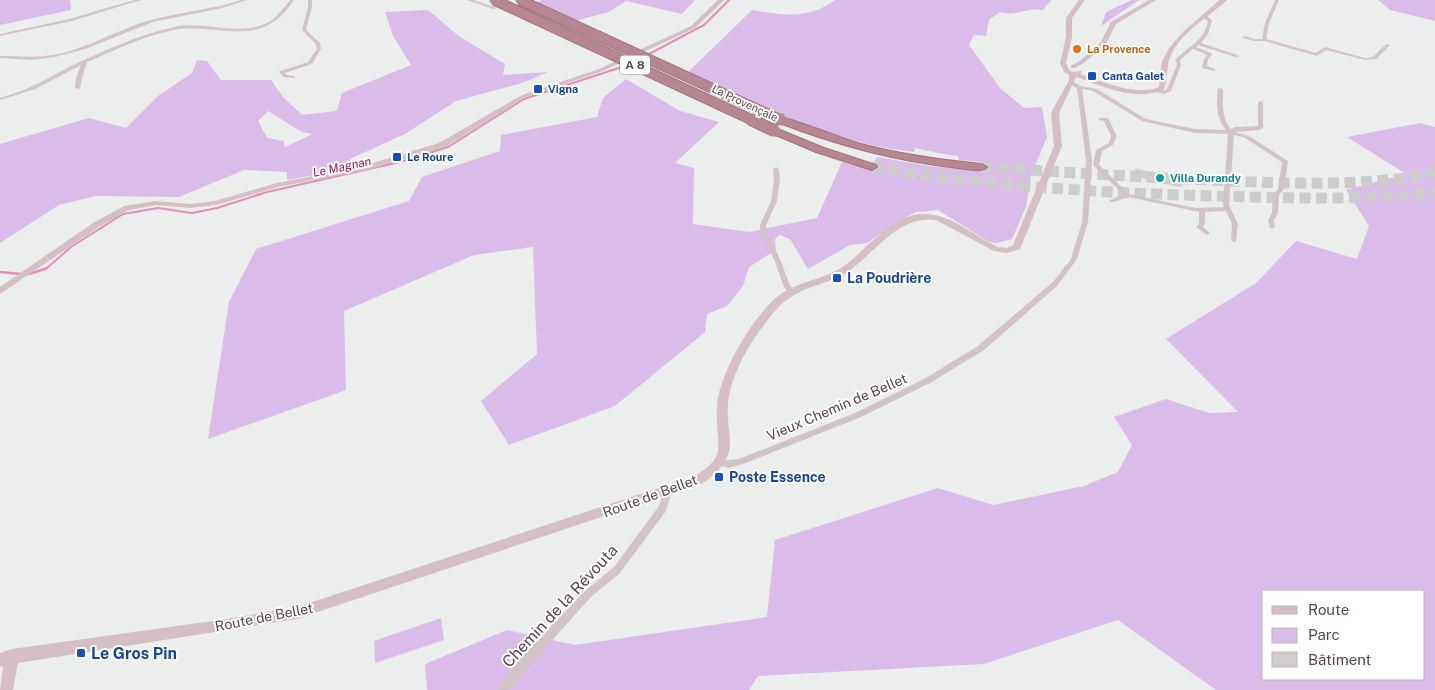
<svg xmlns="http://www.w3.org/2000/svg" width="1435" height="690" viewBox="0 0 1435 690" font-family="'Public Sans',sans-serif">
<style>
.green{fill:#d9bce9;fill-rule:evenodd}
.lines{fill:none;stroke-linecap:round;stroke-linejoin:round}
.stream-far1{stroke:#e28dbb;stroke-width:2}
.stream{stroke:#e28dbb;stroke-width:2.5}
.building{fill:#d3cccc;stroke:#d6d0d0}
.highway-tunnel{stroke:#cdcccc;stroke-width:11;stroke-dasharray:11 5.5;stroke-linecap:butt}
.highway-casing{stroke:#a2727d;stroke-width:2}
.street{fill:#d2c3c7;fill-rule:evenodd}
.secondary{fill:#d3bfc4;fill-rule:evenodd}
.highway{fill:#b68792;fill-rule:evenodd}
.highway-bridge-far1-casing{stroke:#a2727d;stroke-width:11;stroke-linecap:butt}
.highway-bridge-casing{stroke:#a2727d;stroke-width:13;stroke-linecap:butt}
.highway-bridge-far1{stroke:#b68792;stroke-width:9}
.highway-bridge{stroke:#b68792;stroke-width:11}
.food-dot{fill:#e8710a;stroke:#fff;stroke-width:2}
.transit-dot{fill:#1a4fb4;stroke:#fff;stroke-width:2}
.culture-dot{fill:#0f9aa8;stroke:#fff;stroke-width:2}
.labels{text-anchor:middle;dominant-baseline:central;stroke-width:4;stroke-linejoin:round;paint-order:stroke}
.far-food-label{font-size:11px;font-weight:bold;fill:#c56008;stroke:#fff;text-anchor:start}
.far-transit-label{font-size:11px;font-weight:bold;fill:#164399;stroke:#fff;text-anchor:start}
.far-street-label{font-size:11px;fill:#57464a;stroke:#fff}
.far-culture-label{font-size:11px;font-weight:bold;fill:#0d838f;stroke:#fff;text-anchor:start}
.shield{fill:#fff;stroke:#897e80;stroke-width:1}
.shield-label{font-size:12px;font-weight:bold;fill:#57464a}
.far-water-label{font-size:12px;font-style:italic;fill:#96195d;stroke:#fff}
.transit-label{font-size:14px;font-weight:bold;fill:#164399;stroke:#fff;text-anchor:start}
.street-label{font-size:14px;fill:#57464a;stroke:#fff}
.near-street-label{font-size:16px;fill:#57464a;stroke:#fff}
.near-transit-label{font-size:16px;font-weight:bold;fill:#164399;stroke:#fff;text-anchor:start}
</style>
<rect width="100%" height="100%" fill="#ebeeec"/>
<path class="green" d="M 0,0 L 70,0 L 71,10 L 0,25 Z
M 542,0 L 695,0 L 682,14 L 626,1 L 609,12 L 575,21 L 536,3 Z
M 835,0 L 1051,0 L 1043,10 C 1027,7 1015,17 1000,12 L 989,20 L 986,36 L 974,35 L 969,45 L 1000,88 L 1024,108 L 1042,107 L 1047,137 L 1031,175 L 1026,207 L 1012,239 L 997,243 L 989,242 L 938,210 L 916,212 L 897,222 L 867,243 L 850,245 L 808,269 L 790,239 L 780,235 L 775,239 L 776,250 L 749,267 L 743,286 L 727,306 L 707,314 L 705,332 L 615,406 L 509,445 L 481,401 L 537,354 L 533,247 L 474,255 L 344,311 L 346,390 L 208,439 L 229,302 L 256,249 L 409,201 L 422,177 L 500,151 L 501,135 L 597,117 L 603,98 L 626,79 L 680,111 L 719,122 L 675,163 L 694,168 L 693,224 L 749,232 L 817,218 L 842,162 L 872,170 L 877,167 L 874,163 L 877,157 L 934,167 L 985,169 L 985,164 L 983,162 L 959,160 L 958,156 C 944,155 930,151 915,148 L 914,152 C 831,143 761,106 687,73 L 752,10 C 784,15 807,20 835,0 Z
M 1132,0 L 1139,0 L 1101,26 L 1106,12 Z
M 1378,0 L 1435,0 L 1435,21 L 1390,10 Z
M 428,10 L 460,37 L 505,64 L 503,75 L 548,72 L 522,83 L 456,101 L 405,134 L 350,159 L 353,168 L 287,180 L 287,172 L 244,170 L 179,197 L 96,196 L 59,205 L 0,243 L 0,144 L 89,118 L 126,128 L 158,96 L 192,73 L 197,60 L 207,61 L 221,80 L 271,80 L 283,97 L 302,115 L 337,111 L 342,93 L 411,65 L 393,36 L 385,12 ZM 268,111 L 302,132 L 313,134 L 285,147 L 284,141 L 267,138 L 258,121 Z
M 1420,123 L 1435,127 L 1435,690 L 1216,690 L 1118,620 L 984,664 L 758,676 L 749,690 L 427,690 L 425,664 L 507,630 L 575,645 L 767,617 L 775,540 L 938,488 L 993,505 L 1084,486 L 1118,472 L 1132,445 L 1114,417 L 1166,399 L 1209,413 L 1238,412 L 1166,339 L 1256,283 L 1296,241 L 1357,259 L 1369,226 L 1346,190 L 1406,174 L 1347,137 ZM 1264,591 L 1424,591 L 1424,679 L 1264,679 Z
M 441,618 L 444,640 L 375,663 L 374,641 Z"/>
<g class="lines">
<path class="stream-far1" d="M 647,55 L 704,25 L 729,0
M 41,270 L 47,268 L 71,247 L 123,214 L 158,208 L 192,213 L 217,208 L 267,192 L 400,162 L 448,147 L 524,99 L 628,65"/>
<path class="stream" d="M 0,272 L 21,274
M 29,274 L 45,269"/>
</g>
<path class="building" d="M 1135,169 L 1181,179 L 1181,187 L 1134,176 Z"/>
<g class="lines">
<path class="highway-tunnel" d="M 872,167 C 985,186 1101,193 1215,196 C 1288,198 1362,201 1435,192
M 982,167 C 1065,172 1148,178 1231,181 C 1299,184 1368,186 1435,173"/>
<g class="highway-casing">
<path id="highway" d="M 781,117 C 807,124 832,135 857,143 C 898,154 940,160 982,164 L 987,167 C 981,173 967,169 958,168 C 896,161 836,145 777,122 L 776,120 Z
M 775,128 L 824,148 L 876,165 L 877,167 L 872,170 L 816,152 L 771,133 L 770,131 Z"/>
</g>
<path class="street" d="M 134,0 L 141,0 L 72,21 L 0,36 L 0,34 L 69,19 Z
M 241,0 L 247,0 L 222,8 L 153,22 L 85,49 L 55,57 L 32,60 L 0,58 L 0,56 C 18,56 35,58 53,55 C 87,49 118,29 151,20 C 180,12 211,10 241,0 Z
M 290,0 L 294,0 C 289,7 284,15 276,20 C 247,43 207,23 174,30 C 144,36 115,50 87,62 L 82,78 L 80,89 L 75,88 L 76,78 L 81,65 L 35,89 L 0,100 L 0,98 C 11,94 22,91 33,86 C 50,78 66,68 84,60 C 112,47 143,34 174,27 C 205,20 243,39 272,20 C 279,15 284,7 290,0 Z
M 308,0 L 312,0 L 312,7 L 306,30 L 320,43 L 321,49 L 312,64 L 285,73 L 287,75 L 295,76 L 295,78 L 283,77 L 279,72 L 280,71 L 308,62 L 317,49 L 316,44 L 302,30 L 308,7 Z
M 467,0 L 474,0 L 497,8 L 493,9 Z
M 1275,0 L 1279,0 L 1269,23 L 1266,39 L 1316,53 L 1325,47 L 1365,58 L 1373,57 L 1386,44 L 1390,45 L 1376,59 L 1365,60 L 1326,50 L 1317,56 L 1264,41 L 1255,41 L 1243,38 L 1243,37 L 1245,36 L 1255,39 L 1262,39 L 1265,23 Z
M 1201,15 L 1205,15 L 1212,20 L 1208,34 L 1201,43 L 1240,56 L 1236,57 L 1198,45 L 1196,47 L 1211,53 L 1212,55 L 1208,59 L 1207,66 L 1215,69 L 1215,71 L 1202,68 L 1204,59 L 1207,55 L 1193,49 L 1180,60 L 1181,65 L 1171,91 L 1164,94 L 1156,92 L 1156,90 L 1164,90 L 1167,89 L 1177,65 L 1175,60 C 1188,46 1204,42 1208,21 L 1201,17 Z
M 1068,81 L 1072,81 L 1081,86 L 1097,89 L 1146,119 L 1195,129 L 1226,130 C 1216,119 1216,102 1218,88 L 1223,89 C 1223,103 1221,118 1231,129 L 1235,127 L 1258,126 L 1258,102 L 1263,101 L 1263,128 L 1259,130 L 1235,132 L 1249,136 L 1288,161 L 1284,189 L 1279,195 L 1278,213 L 1274,220 L 1275,227 L 1274,228 L 1270,228 L 1268,220 L 1272,213 L 1273,195 L 1278,189 L 1282,162 L 1245,138 L 1234,135 L 1229,205 L 1238,224 L 1236,241 L 1234,242 L 1231,240 L 1232,224 L 1226,211 L 1205,212 L 1205,223 L 1203,227 L 1210,233 L 1207,235 L 1196,227 L 1199,223 L 1199,212 L 1128,197 L 1114,202 L 1110,202 L 1110,200 L 1123,194 L 1093,165 L 1096,150 L 1109,143 L 1111,136 L 1104,121 L 1099,120 L 1099,118 L 1108,118 L 1117,136 L 1113,145 L 1102,151 L 1099,165 L 1129,194 L 1195,208 L 1224,207 L 1223,205 L 1228,134 L 1195,133 L 1142,121 L 1093,91 L 1082,89 L 1092,160 L 1088,222 L 1077,259 L 1057,286 L 984,350 L 930,383 L 861,417 L 743,464 L 729,468 L 718,465 L 717,463 L 718,461 L 739,459 L 855,413 L 924,379 L 978,346 L 1053,282 L 1071,259 L 1082,222 L 1086,160 L 1077,88 L 1068,83 Z
M 776,167 L 779,169 L 780,179 L 777,201 L 766,225 L 766,232 L 780,259 L 790,286 L 796,292 L 792,294 L 790,294 L 784,287 L 774,259 L 760,232 L 760,225 L 771,201 L 774,179 L 773,169 Z
M 668,487 L 671,488 L 672,491 L 666,511 L 620,573 L 591,597 L 539,655 L 510,690 L 498,690 L 499,686 L 531,647 L 585,591 L 614,567 L 659,506 L 665,488 Z"/>
<path class="secondary" d="M 718,0 L 724,0 L 695,28 L 603,71 L 526,97 L 445,147 L 367,170 L 278,187 L 216,205 L 190,208 L 156,205 L 129,210 L 99,227 L 0,294 L 0,287 L 93,223 L 124,206 L 156,201 L 190,204 L 215,201 L 277,183 L 363,166 L 439,143 L 522,95 L 599,69 L 691,26 Z
M 1079,0 L 1085,0 L 1072,18 L 1072,37 L 1066,63 L 1069,70 L 1073,72 L 1081,71 L 1082,72 L 1080,74 C 1101,81 1137,97 1159,87 L 1162,62 L 1169,48 L 1183,32 L 1216,3 L 1220,0 L 1227,0 C 1209,17 1182,31 1171,55 C 1166,66 1168,79 1164,89 C 1137,103 1102,86 1076,77 L 1059,113 L 1062,146 L 1020,249 L 1007,253 L 994,251 L 936,220 C 901,215 878,248 853,268 C 835,283 811,284 791,297 C 781,303 774,312 767,321 C 751,341 736,366 730,391 C 720,434 749,451 703,483 L 297,619 L 18,663 L 13,690 L 0,690 L 3,666 L 0,667 L 0,653 L 12,649 L 220,620 L 297,607 L 695,476 C 705,469 714,464 718,452 C 719,437 716,422 717,406 C 719,373 755,312 782,293 C 803,280 828,279 848,263 C 870,245 895,212 926,214 C 953,215 975,237 998,247 L 1007,248 L 1013,245 L 1054,146 L 1051,113 L 1069,80 L 1069,75 L 1064,72 L 1060,63 L 1066,37 L 1066,18 Z
M 1149,0 L 1156,0 L 1116,24 L 1106,44 L 1085,62 L 1075,68 L 1071,68 L 1071,66 L 1081,60 L 1101,42 L 1111,22 Z"/>
<use href="#highway" class="highway"/>
<g class="highway-bridge-far1-casing">
<path id="highway-bridge-far1" d="M 494,0 L 752,120
M 520,0 L 781,120"/>
</g>
<g class="highway-bridge-casing">
<path id="highway-bridge" d="M 750,119 L 775,131
M 779,119 L 781,120"/>
</g>
<use href="#highway-bridge-far1" class="highway-bridge-far1"/>
<use href="#highway-bridge" class="highway-bridge"/>
</g>
<circle class="food-dot" cx="1077" cy="49" r="5"/>
<g class="transit-dot">
<rect x="1087" y="71" width="10" height="10" rx="2.5"/>
<rect x="533" y="84" width="10" height="10" rx="2.5"/>
<rect x="392" y="152" width="10" height="10" rx="2.5"/>
<rect x="832" y="273" width="10" height="10" rx="2.5"/>
<rect x="714" y="472" width="10" height="10" rx="2.5"/>
<rect x="76" y="648" width="10" height="10" rx="2.5"/>
</g>
<circle class="culture-dot" cx="1160" cy="178" r="5"/>
<g class="labels">
<g class="far-food-label">
<text x="1087" y="49">La Provence</text>
</g>
<g class="far-transit-label">
<text x="1102" y="76">Canta Galet</text>
<text x="548" y="89">Vigna</text>
<text x="407" y="157">Le Roure</text>
</g>
<g class="far-street-label">
<text transform="translate(745 103) rotate(25)">La Provençale</text>
</g>
<g class="far-culture-label">
<text x="1170" y="178">Villa Durandy</text>
</g>
<rect class="shield" x="620" y="55.5" width="30" height="19" rx="4"/>
<g class="shield-label">
<text x="635" y="65">A 8</text>
</g>
<g class="far-water-label">
<text transform="translate(342 167) rotate(-12)">Le Magnan</text>
</g>
<g class="transit-label">
<text x="847" y="278">La Poudrière</text>
<text x="729" y="477">Poste Essence</text>
</g>
<g class="street-label">
<text transform="translate(837 407) rotate(-23)">Vieux Chemin de Bellet</text>
<text transform="translate(650 496) rotate(-20)">Route de Bellet</text>
<text transform="translate(264 617) rotate(-11)">Route de Bellet</text>
</g>
<g class="near-street-label">
<text transform="translate(560 606) rotate(-47)">Chemin de la Révouta</text>
</g>
<g class="near-transit-label">
<text x="91" y="653">Le Gros Pin</text>
</g>
</g>
<rect x="1262" y="590" width="162" height="90" fill="#ffffff" stroke="#bcb5b7"/>
<rect x="1272" y="606" width="25" height="8" fill="#d3bfc4" stroke="#bcb5b7"/>
<text x="1308" y="615" font-size="15" fill="#57464a">Route</text>
<rect x="1272" y="628" width="25" height="15" fill="#d9bce9" stroke="#bcb5b7"/>
<text x="1308" y="640" font-size="15" fill="#57464a">Parc</text>
<rect x="1272" y="652" width="25" height="15" fill="#d3cccc" stroke="#bcb5b7"/>
<text x="1308" y="665" font-size="15" fill="#57464a">Bâtiment</text>
</svg>
